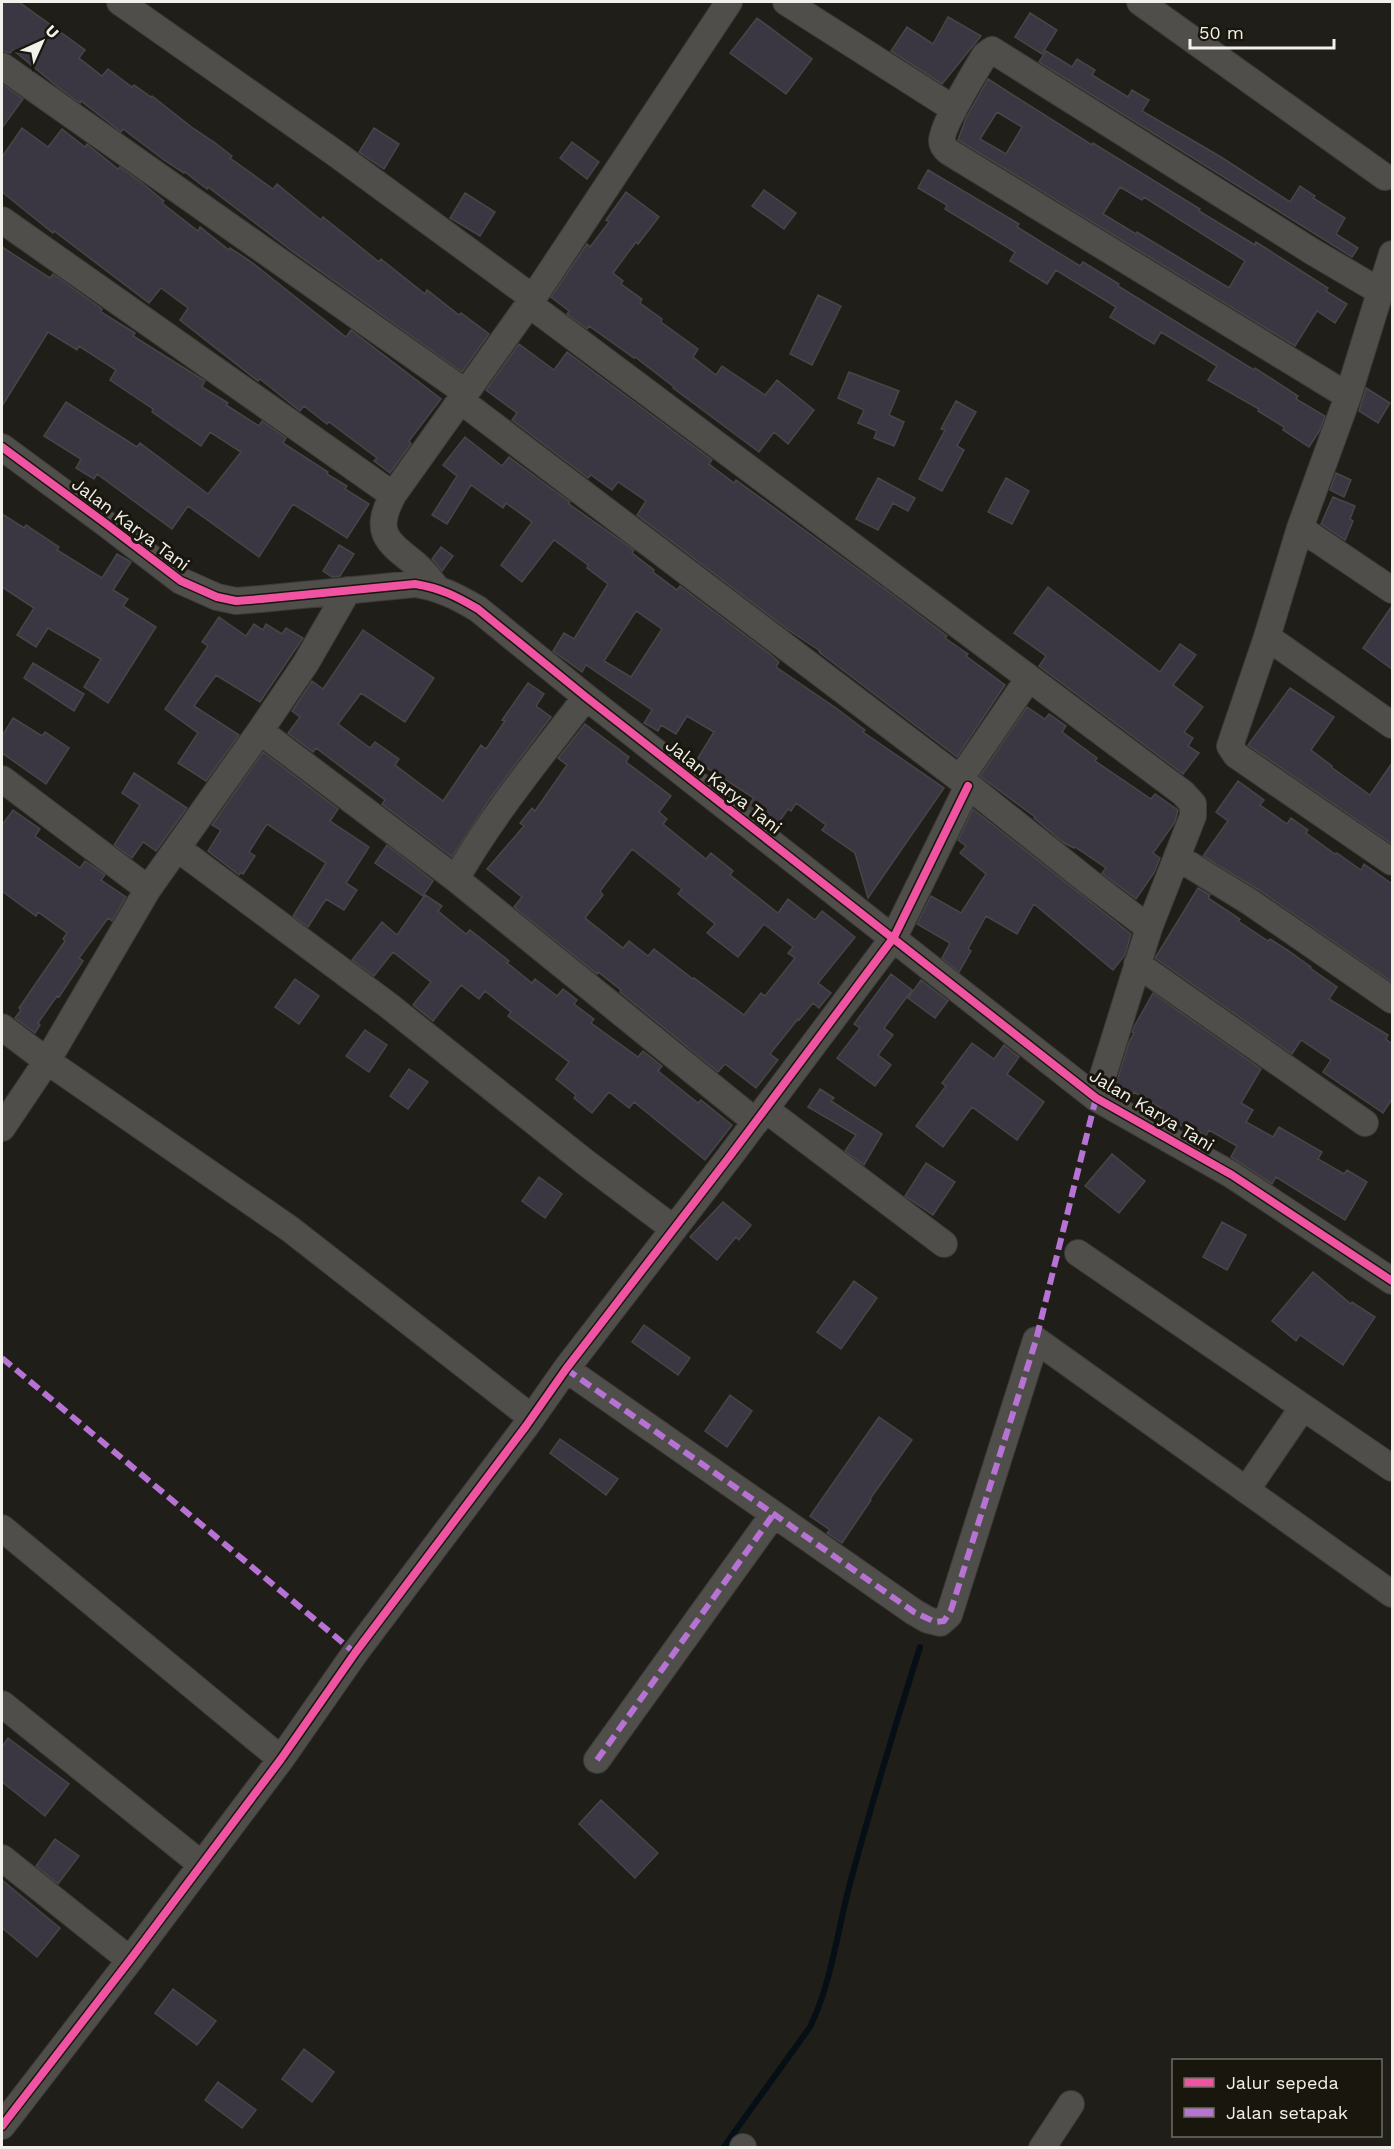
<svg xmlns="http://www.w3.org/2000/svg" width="1394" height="2149" viewBox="0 0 1394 2149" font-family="'Work Sans',sans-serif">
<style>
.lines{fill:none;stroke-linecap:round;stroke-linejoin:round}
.stream{stroke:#060f15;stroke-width:6}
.building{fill:#3a3743;stroke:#474646;stroke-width:1.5;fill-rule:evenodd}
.minor-casing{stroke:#3b3a36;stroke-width:28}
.minor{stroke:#4f4e4a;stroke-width:26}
.quiet{stroke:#b673d3;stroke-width:6;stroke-dasharray:12 6;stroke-linecap:butt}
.cycleway-casing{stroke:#19160d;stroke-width:11}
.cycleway{stroke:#f153a3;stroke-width:8}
.labels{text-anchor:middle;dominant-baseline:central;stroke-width:6;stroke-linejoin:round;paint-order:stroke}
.street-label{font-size:18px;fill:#f2f0ea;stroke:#19160d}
</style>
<rect width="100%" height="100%" fill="#1f1e19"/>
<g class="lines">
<path class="stream" d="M 723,2148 L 810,2027 C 831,1984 837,1934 849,1887 C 871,1806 895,1726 920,1647"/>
</g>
<path class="building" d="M 2,2 L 19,2 L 85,50 L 79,58 L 102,76 L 108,69 L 132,87 L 134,85 L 151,97 L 152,96 L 194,129 L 214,142 L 232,156 L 230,158 L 273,189 L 277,184 L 321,220 L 323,217 L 379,262 L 381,259 L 425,294 L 427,290 L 459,315 L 461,313 L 489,334 L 462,372 L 292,251 L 208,187 L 207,189 L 185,172 L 184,173 L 164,160 L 123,129 L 121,132 L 81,101 L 80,103 L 59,88 L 13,50 L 10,53 L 2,51 Z
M 1030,13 L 1057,30 L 1042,54 L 1015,37 Z
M 948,17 L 981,36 L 942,84 L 891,51 L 907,27 L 933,44 Z
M 757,18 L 812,59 L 786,94 L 730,53 Z
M 1046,51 L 1072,67 L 1077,59 L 1095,70 L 1092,75 L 1128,97 L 1132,90 L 1149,100 L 1142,111 L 1221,157 L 1290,202 L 1300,186 L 1315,196 L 1313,198 L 1345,218 L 1336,234 L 1358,248 L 1352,257 L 1039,62 Z
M 988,79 L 1092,145 L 1093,143 L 1200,209 L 1199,211 L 1255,245 L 1256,242 L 1328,288 L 1326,291 L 1347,304 L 1335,323 L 1317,311 L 1295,346 L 958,140 L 966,118 ZM 997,112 L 1022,127 L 1006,154 L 980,139 ZM 1120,187 L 1142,200 L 1144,197 L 1245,261 L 1229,288 L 1137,232 L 1136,234 L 1103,214 Z
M 2,84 L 23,99 L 2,128 Z
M 22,128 L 48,147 L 62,129 L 85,147 L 87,144 L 118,169 L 120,167 L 142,183 L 164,201 L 162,203 L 198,231 L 200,227 L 229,250 L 230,248 L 250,261 L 346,337 L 351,330 L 441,399 L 409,441 L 411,444 L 390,473 L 374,461 L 377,458 L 329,422 L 327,424 L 304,406 L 300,411 L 260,379 L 258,381 L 180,320 L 188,308 L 161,288 L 149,303 L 54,231 L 53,233 L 2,192 L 2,157 Z
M 374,128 L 399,144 L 384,169 L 359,152 Z
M 572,142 L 599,162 L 587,179 L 560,158 Z
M 928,170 L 1019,224 L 1017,227 L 1080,266 L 1083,262 L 1119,284 L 1118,286 L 1254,370 L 1255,368 L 1298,396 L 1296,399 L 1325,416 L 1320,430 L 1309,447 L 1283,430 L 1284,427 L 1258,411 L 1259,409 L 1208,380 L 1217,366 L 1161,332 L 1154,344 L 1110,317 L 1116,307 L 1056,270 L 1047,284 L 1010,261 L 1015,252 L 945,209 L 947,205 L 918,188 Z
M 764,190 L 796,213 L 784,229 L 752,206 Z
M 626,192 L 659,217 L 638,244 L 636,242 L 613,273 L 623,281 L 621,284 L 642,299 L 640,303 L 662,319 L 661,322 L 698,349 L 693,357 L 716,375 L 722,366 L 765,395 L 777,380 L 814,410 L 788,444 L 774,432 L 759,452 L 673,388 L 674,387 L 635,357 L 634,358 L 589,326 L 587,329 L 567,314 L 569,311 L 551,297 L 587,244 L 590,247 L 609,222 L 606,220 Z
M 465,193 L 495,212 L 480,236 L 450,218 Z
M 2,247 L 50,278 L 53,274 L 102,309 L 101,312 L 135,333 L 133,336 L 205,381 L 202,387 L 228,403 L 226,405 L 259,426 L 262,421 L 286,438 L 283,443 L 328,472 L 327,474 L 347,486 L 345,489 L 369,504 L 347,538 L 293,504 L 259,557 L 188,506 L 172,529 L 97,474 L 94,479 L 76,468 L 81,459 L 44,436 L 66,402 L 137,447 L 140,443 L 208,494 L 241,452 L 210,432 L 201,446 L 152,412 L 153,409 L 110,380 L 116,370 L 79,346 L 77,350 L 48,332 L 2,406 Z
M 818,295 L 841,306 L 812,365 L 790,354 Z
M 519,344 L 554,370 L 567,352 L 712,460 L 709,464 L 734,483 L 736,480 L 885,589 L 947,636 L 945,638 L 968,654 L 966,656 L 1005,685 L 957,757 L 819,652 L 820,651 L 787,629 L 637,515 L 646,501 L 618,482 L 612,490 L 591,475 L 588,478 L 512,420 L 517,413 L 486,390 Z
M 849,372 L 899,391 L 889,415 L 904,422 L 894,446 L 874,438 L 877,431 L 858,423 L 864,410 L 838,398 Z
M 1366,388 L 1390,403 L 1378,423 L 1359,411 Z
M 956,401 L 976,412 L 957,446 L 964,450 L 942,491 L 919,479 L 945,430 L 941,429 Z
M 465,437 L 502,466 L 509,457 L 548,486 L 570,502 L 569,504 L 634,550 L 632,553 L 654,570 L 653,572 L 677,590 L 680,586 L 770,654 L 779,662 L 776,667 L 836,708 L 865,730 L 863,732 L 944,788 L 868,898 L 855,853 L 822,830 L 826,825 L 796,803 L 791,811 L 788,809 L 776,826 L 748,806 L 754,798 L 696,761 L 714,732 L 687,716 L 676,734 L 661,725 L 658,731 L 644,723 L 652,710 L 586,665 L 582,672 L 553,651 L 564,633 L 574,639 L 608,584 L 587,568 L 588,565 L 554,540 L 522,582 L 501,565 L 532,522 L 506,503 L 503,508 L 471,485 L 447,524 L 432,515 L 457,476 L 443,465 ZM 636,611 L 662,629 L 631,677 L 604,661 Z
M 1336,473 L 1351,480 L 1344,497 L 1330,490 Z
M 878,478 L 915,498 L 908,511 L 893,503 L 878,530 L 856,519 Z
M 1006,478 L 1029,491 L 1012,524 L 988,512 Z
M 1333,497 L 1355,506 L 1350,519 L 1353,521 L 1345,540 L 1321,524 Z
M 2,514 L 24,528 L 26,525 L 59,547 L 57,550 L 102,578 L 117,554 L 131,562 L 113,590 L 128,599 L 123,606 L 156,627 L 108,703 L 84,687 L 101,659 L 48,628 L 36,647 L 17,635 L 34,608 L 2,587 Z
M 339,545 L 354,554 L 340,576 L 332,577 L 323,571 Z
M 441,547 L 453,556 L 442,571 L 432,559 Z
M 1048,587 L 1160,672 L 1180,644 L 1196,655 L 1173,685 L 1203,707 L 1184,732 L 1193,738 L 1188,746 L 1199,753 L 1183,774 L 1039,666 L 1046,656 L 1014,633 Z
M 1392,606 L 1392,669 L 1363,648 Z
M 219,617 L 246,636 L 254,624 L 263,630 L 266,624 L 282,634 L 286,628 L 303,638 L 260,702 L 216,675 L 194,706 L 239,735 L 206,781 L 178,763 L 198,733 L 165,709 L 208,646 L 202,642 Z
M 363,630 L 434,678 L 405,722 L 361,693 L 338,724 L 370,748 L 375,742 L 399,759 L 395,765 L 443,801 L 481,745 L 486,749 L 505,721 L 502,720 L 528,683 L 544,694 L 536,706 L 551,717 L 489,800 L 452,857 L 382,804 L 385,800 L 316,748 L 313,752 L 288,733 L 300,717 L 292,711 L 312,681 L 323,689 Z
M 33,663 L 84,694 L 74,711 L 24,678 Z
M 1290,688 L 1334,717 L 1311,750 L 1332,766 L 1331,767 L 1370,795 L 1392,763 L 1392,844 L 1248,745 Z
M 1027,707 L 1045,719 L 1049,714 L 1066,726 L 1062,732 L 1097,758 L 1095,761 L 1151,799 L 1155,794 L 1178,810 L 1175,822 L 1153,853 L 1160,858 L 1154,873 L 1136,899 L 1102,873 L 1106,868 L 1075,847 L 1074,848 L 1064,843 L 1034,818 L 1035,817 L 980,776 Z
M 13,718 L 42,736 L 45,732 L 69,748 L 46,784 L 2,753 L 2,736 Z
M 585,724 L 629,757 L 626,762 L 671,796 L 659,812 L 667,819 L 663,824 L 706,859 L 711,853 L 733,871 L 730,875 L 778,913 L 788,899 L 815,920 L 822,911 L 855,937 L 818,983 L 831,993 L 819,1008 L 813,1003 L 799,1020 L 798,1019 L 770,1054 L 778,1060 L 756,1088 L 725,1064 L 718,1072 L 620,992 L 621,990 L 598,972 L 597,974 L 514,907 L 522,897 L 487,869 L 524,826 L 520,823 L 532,808 L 535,811 L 567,765 L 558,758 ZM 632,849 L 682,889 L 678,894 L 715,924 L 707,933 L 738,957 L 764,924 L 793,947 L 788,953 L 795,958 L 765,996 L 761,993 L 744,1015 L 694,978 L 693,979 L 654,949 L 648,956 L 629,941 L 623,948 L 585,918 L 603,895 L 600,891 Z
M 263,752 L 338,809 L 330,821 L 369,847 L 346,883 L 357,890 L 344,910 L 326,899 L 308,927 L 293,916 L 326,863 L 267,824 L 249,852 L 255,856 L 243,874 L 241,872 L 239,875 L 208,851 L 221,830 L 212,825 Z
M 134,773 L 187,808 L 156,851 L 143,842 L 132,858 L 114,845 L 140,805 L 122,793 Z
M 1238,781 L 1264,800 L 1260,805 L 1287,824 L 1291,818 L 1308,830 L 1306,833 L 1335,854 L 1337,853 L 1361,870 L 1364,864 L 1392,884 L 1392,982 L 1259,890 L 1203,856 L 1228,821 L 1216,812 Z
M 973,809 L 1131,934 L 1125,955 L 1113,970 L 1034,904 L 1017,934 L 986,916 L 968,949 L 971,951 L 959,972 L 942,958 L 950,943 L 917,924 L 931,896 L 961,913 L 986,874 L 960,853 L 966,846 L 958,840 Z
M 13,810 L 40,829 L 35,836 L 80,868 L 85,861 L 105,875 L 101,880 L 126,897 L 112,921 L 108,918 L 79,958 L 83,961 L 59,997 L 57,996 L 38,1023 L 40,1025 L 35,1033 L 15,1018 L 21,1010 L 19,1008 L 65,941 L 63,939 L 67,933 L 38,912 L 36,916 L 2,891 L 2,825 Z
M 387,845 L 433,881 L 423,896 L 375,863 Z
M 1198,888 L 1210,895 L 1208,898 L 1240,919 L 1238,921 L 1268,941 L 1270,939 L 1289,951 L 1311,967 L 1310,968 L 1337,987 L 1329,999 L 1388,1035 L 1386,1039 L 1392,1044 L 1392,1099 L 1383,1113 L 1323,1072 L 1331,1060 L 1301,1040 L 1292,1054 L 1155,958 Z
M 425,895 L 442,906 L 438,911 L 466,934 L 470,930 L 509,961 L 507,963 L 532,983 L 535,979 L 557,996 L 563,989 L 577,1000 L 574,1004 L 594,1019 L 591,1023 L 638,1057 L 643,1051 L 662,1066 L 658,1071 L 698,1103 L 701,1100 L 732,1125 L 705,1160 L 634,1102 L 629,1108 L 609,1092 L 592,1113 L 574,1098 L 576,1095 L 556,1079 L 569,1062 L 508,1016 L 511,1012 L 485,991 L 479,999 L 461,985 L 433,1021 L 413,1005 L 431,982 L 393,952 L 374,976 L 352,960 L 382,922 L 397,935 Z
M 891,974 L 912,990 L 884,1028 L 893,1035 L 878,1055 L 891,1065 L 875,1086 L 837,1058 L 860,1028 L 854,1024 Z
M 295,979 L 319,996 L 299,1024 L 275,1007 Z
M 921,980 L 948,1001 L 935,1018 L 908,998 Z
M 1153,993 L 1261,1069 L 1241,1103 L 1253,1110 L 1246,1122 L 1273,1137 L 1279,1127 L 1322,1152 L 1318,1159 L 1344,1174 L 1347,1170 L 1367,1182 L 1345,1220 L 1276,1177 L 1272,1184 L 1231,1157 L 1237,1146 L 1209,1130 L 1206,1136 L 1188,1125 L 1186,1128 L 1159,1113 L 1161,1108 L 1134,1092 L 1130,1100 L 1114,1091 L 1129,1042 L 1134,1033 L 1132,1032 L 1135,1025 Z
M 365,1030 L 387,1045 L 369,1072 L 346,1056 Z
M 972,1043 L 994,1059 L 1004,1045 L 1019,1057 L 1007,1074 L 1044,1102 L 1017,1140 L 972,1107 L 943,1147 L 916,1126 L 946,1086 L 942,1083 Z
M 409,1069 L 428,1082 L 408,1109 L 390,1096 Z
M 820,1089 L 834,1098 L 831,1101 L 882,1134 L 864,1165 L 845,1151 L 856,1135 L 808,1107 Z
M 1112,1154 L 1145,1181 L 1119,1213 L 1085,1186 Z
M 926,1163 L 955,1182 L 933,1215 L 905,1196 Z
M 539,1177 L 562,1194 L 545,1218 L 522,1201 Z
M 723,1202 L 751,1225 L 739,1240 L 736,1237 L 717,1260 L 690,1237 Z
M 1222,1222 L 1246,1235 L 1227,1270 L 1203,1257 Z
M 1313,1272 L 1351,1304 L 1352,1302 L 1375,1317 L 1343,1365 L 1300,1335 L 1296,1341 L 1272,1321 Z
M 854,1281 L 877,1298 L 841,1349 L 817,1332 Z
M 644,1325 L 690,1358 L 678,1375 L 632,1342 Z
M 730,1395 L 752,1411 L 727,1447 L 705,1431 Z
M 879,1417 L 912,1440 L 870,1499 L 871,1500 L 842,1543 L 827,1533 L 830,1530 L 810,1516 Z
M 560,1439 L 618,1479 L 606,1495 L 550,1453 Z
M 8,1738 L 69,1784 L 45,1816 L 2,1782 L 2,1747 Z
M 601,1800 L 658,1853 L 635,1878 L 579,1824 Z
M 55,1839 L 79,1856 L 58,1884 L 36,1866 Z
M 2,1880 L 60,1928 L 37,1957 L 2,1928 Z
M 173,1989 L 216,2021 L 197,2045 L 155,2013 Z
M 304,2049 L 334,2072 L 312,2102 L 282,2079 Z
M 218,2082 L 256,2110 L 242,2128 L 205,2100 Z"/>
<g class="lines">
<g class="minor-casing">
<path id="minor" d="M 120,2 L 335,153 L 533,298
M 786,2 L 954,109
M 1140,2 L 1385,177
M 2,66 L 465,392
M 2,220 L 393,495 C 374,531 385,540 413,562 C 422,569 429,578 436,587
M 1392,254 L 1348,396 L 1300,528 L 1267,637 L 1230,746 L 1236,755 L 1392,862
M 529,304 L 1029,678
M 1348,396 L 949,152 C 945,149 942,146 942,141 C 941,127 976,70 985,55 L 992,50 L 1313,252 L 1381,292
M 460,400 L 960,779 L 1089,882 L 1149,928 L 1096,1098
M 2,447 L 105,523 L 181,581 L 217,597 L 236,601 L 261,599 L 415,584 C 440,588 456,596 478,609 L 586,697 L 1096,1098 L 1232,1175 L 1392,1281
M 393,495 L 529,304 L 729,2
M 1300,528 L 1392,590
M 1267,637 L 1392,725
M 586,697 C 542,755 491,816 456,879 L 756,1122
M 260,731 L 456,879
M 2,779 L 148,889
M 960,779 L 1029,678 L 1183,793 L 1193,804 L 1193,816 L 1149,928
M 177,848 L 388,1005 L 585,1162 L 674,1229
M 1177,857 L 1250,902 L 1392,1000
M 1137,964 L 1365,1123
M 2,1027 L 47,1061 L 290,1229 L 532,1418
M 765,1109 L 944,1244
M 2,1128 L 47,1061 L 148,889 L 260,731 L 306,663 L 348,590
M 1078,1253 L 1392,1468
M 566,1369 L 914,1612 L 928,1620 L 940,1623 L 949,1615 L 1036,1340 L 1392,1594
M 1247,1489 L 1303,1407
M 2,1528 L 281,1759
M 2,1704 L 201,1864
M 597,1760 L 773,1515
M 2,1858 L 130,1960
M 2,2126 L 130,1960 L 281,1759 L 355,1653 L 526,1426 L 566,1369 L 730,1156 L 894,937 L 968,786
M 743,2148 L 743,2147
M 1042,2148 L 1071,2104"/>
</g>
<use href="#minor" class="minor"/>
<path class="quiet" d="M 2,1358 L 355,1653
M 566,1369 L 914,1612 L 935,1622 L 944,1621 L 951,1610 L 1036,1340 L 1096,1098
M 597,1760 L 773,1515"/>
<g class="cycleway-casing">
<path id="cycleway" d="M 2,447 L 105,523 L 181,581 L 217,597 L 236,601 L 261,599 L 415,584 C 440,588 456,596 478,609 L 586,697 L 1096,1098 L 1232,1175 L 1392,1281
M 2,2126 L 130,1960 L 281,1759 L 355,1653 L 526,1426 L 566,1369 L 730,1156 L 894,937 L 968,786"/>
</g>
<use href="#cycleway" class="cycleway"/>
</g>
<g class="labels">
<g class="street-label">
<text transform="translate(131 524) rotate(37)">Jalan Karya Tani</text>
<text transform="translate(724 786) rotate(38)">Jalan Karya Tani</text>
<text transform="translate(1152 1110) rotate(31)">Jalan Karya Tani</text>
</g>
</g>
<rect width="1394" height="2149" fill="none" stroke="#f2f0ea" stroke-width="6"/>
<rect x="1172" y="2059" width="210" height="78" fill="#19160d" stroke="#706d65" stroke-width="1.5"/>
<rect x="1184" y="2078" width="30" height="9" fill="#f153a3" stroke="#706d65" stroke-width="1.5"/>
<text x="1226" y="2089" font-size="18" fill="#f2f0ea">Jalur sepeda</text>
<rect x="1184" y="2108" width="30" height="9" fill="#b673d3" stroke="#706d65" stroke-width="1.5"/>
<text x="1226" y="2119" font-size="18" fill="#f2f0ea">Jalan setapak</text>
<g transform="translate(42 42) rotate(45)" stroke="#19160d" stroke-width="4.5" paint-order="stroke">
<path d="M0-4.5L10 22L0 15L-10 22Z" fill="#f2f0ea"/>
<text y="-9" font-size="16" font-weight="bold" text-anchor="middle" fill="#f2f0ea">U</text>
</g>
<path d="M1190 39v9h144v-9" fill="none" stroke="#f2f0ea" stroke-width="3"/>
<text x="1199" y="39" font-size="18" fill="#f2f0ea" stroke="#19160d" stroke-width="4.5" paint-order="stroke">50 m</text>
</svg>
